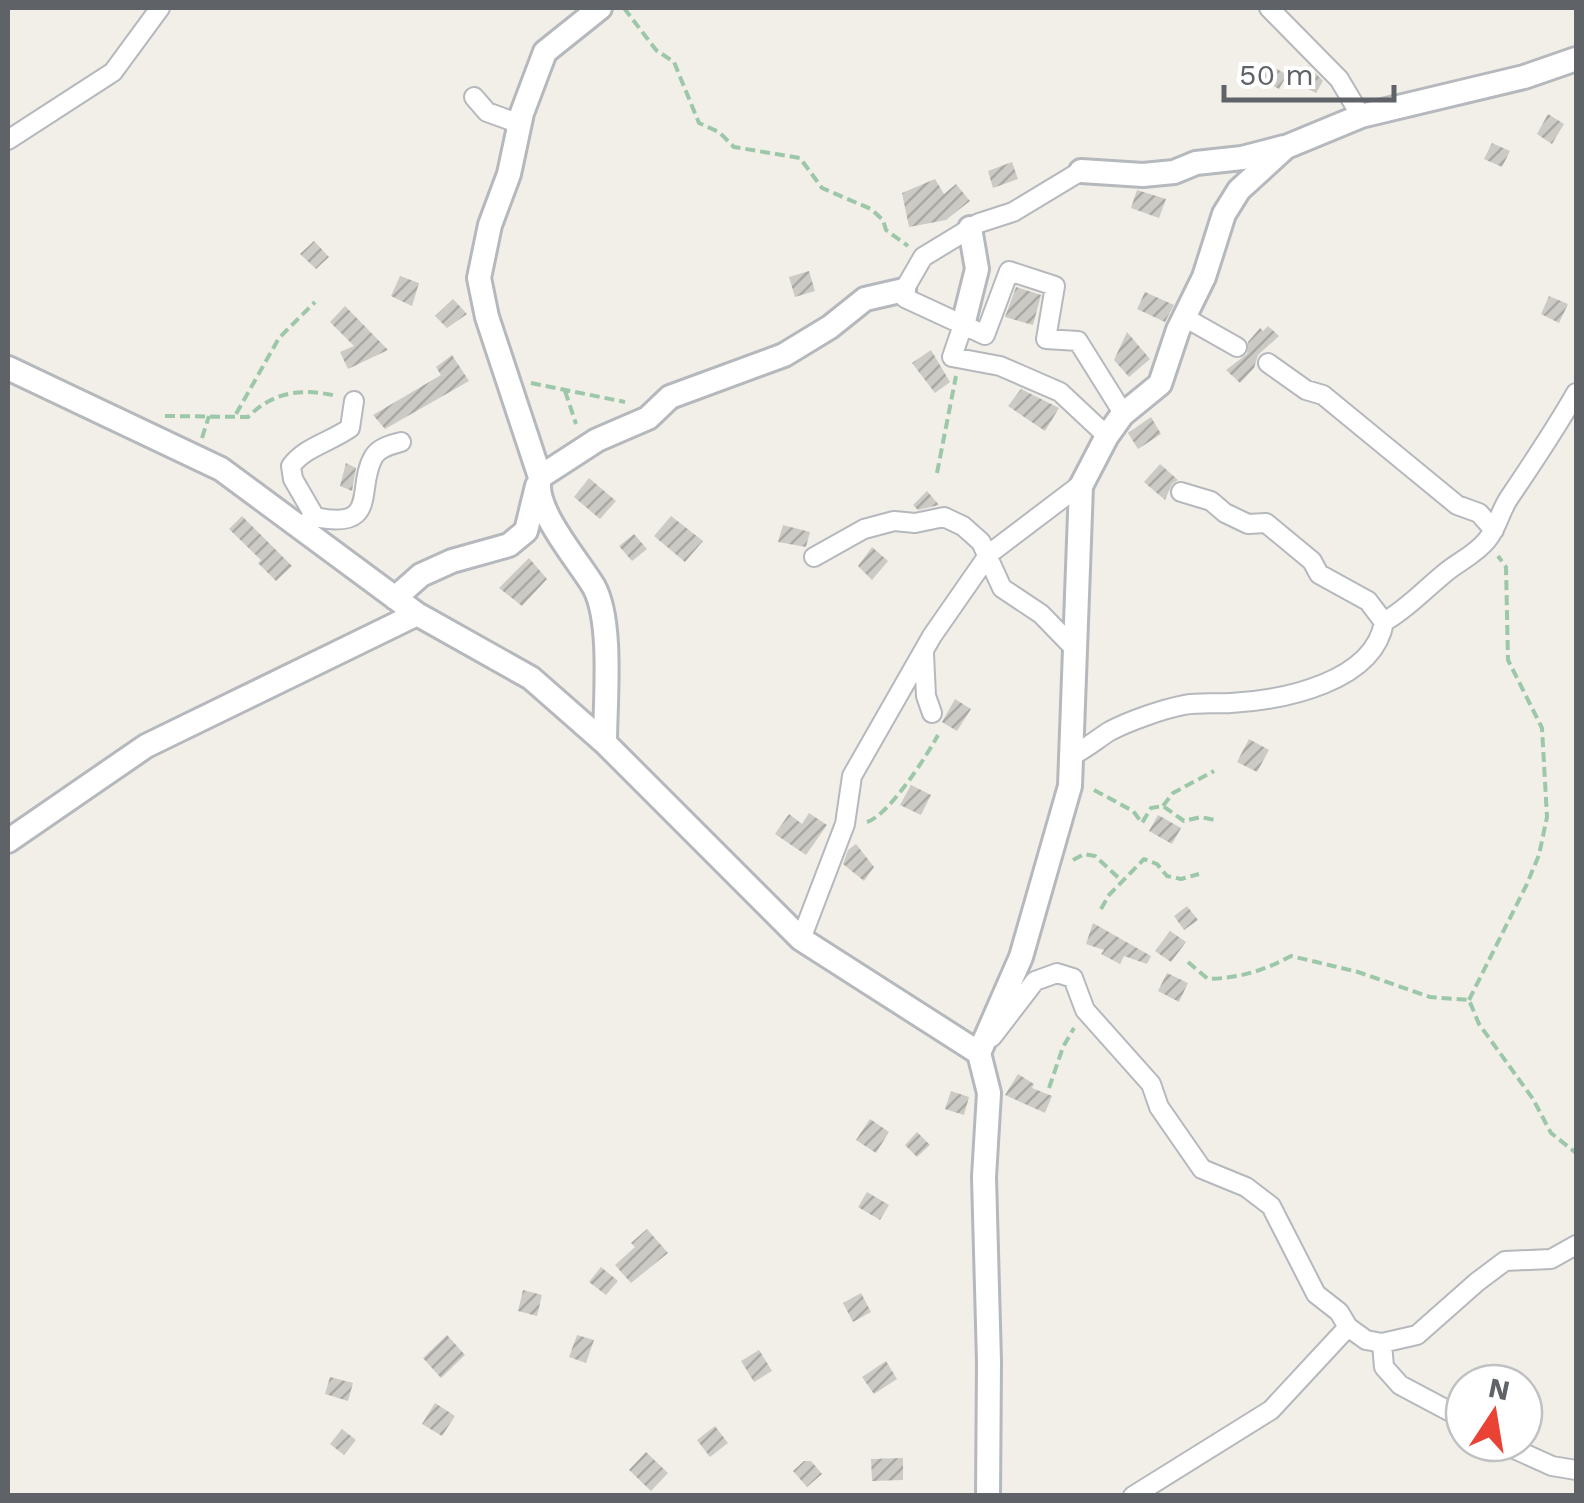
<svg xmlns="http://www.w3.org/2000/svg" width="1584" height="1503" viewBox="0 0 1584 1503" font-family="'Work Sans',sans-serif">
<style>
.building{fill:url(#building-hatch)}
.lines{fill:none;stroke-linecap:round;stroke-linejoin:round}
.minor-casing{stroke:#b5b8bc;stroke-width:22}
.tertiary-casing{stroke:#b5b8bc;stroke-width:28}
.path{stroke:#9cc7a9;stroke-width:4;stroke-dasharray:10 5;stroke-linecap:butt}
.minor{stroke:#fff;stroke-width:18}
.tertiary{stroke:#fff;stroke-width:22}
</style>
<defs>
<pattern id="building-hatch" width="6" height="6" patternUnits="userSpaceOnUse" patternTransform="scale(2.5)"><rect width="6" height="6" fill="#cccac5"/><path d="M-1 1l2-2M0 6l6-6M5 7l2-2" fill="none" stroke="#a9a8a4"/></pattern>
</defs>
<rect width="100%" height="100%" fill="#f1efe8"/>
<path class="building" d="M 1267,63 L 1287,75 L 1279,89 L 1259,78 Z
M 1308,65 L 1323,81 L 1316,93 L 1298,84 Z
M 1548,114 L 1564,124 L 1552,144 L 1537,134 Z
M 1492,143 L 1510,151 L 1502,167 L 1484,159 Z
M 1012,162 L 1018,179 L 993,188 L 988,171 Z
M 935,179 L 944,194 L 956,184 L 970,201 L 946,220 L 909,227 L 902,193 Z
M 1137,190 L 1166,199 L 1159,218 L 1131,208 Z
M 314,241 L 329,257 L 316,269 L 300,254 Z
M 809,271 L 815,291 L 795,297 L 789,277 Z
M 400,276 L 419,283 L 412,306 L 391,296 Z
M 1016,287 L 1041,295 L 1033,325 L 1005,317 Z
M 1145,292 L 1174,305 L 1165,322 L 1137,309 Z
M 1549,296 L 1568,304 L 1559,323 L 1541,314 Z
M 453,299 L 467,314 L 447,328 L 435,316 Z
M 345,306 L 388,350 L 348,369 L 340,352 L 354,346 L 330,322 Z
M 1268,326 L 1279,336 L 1258,355 L 1254,368 L 1240,383 L 1226,370 L 1247,354 L 1248,342 L 1260,328 L 1263,331 Z
M 1127,332 L 1150,359 L 1129,377 L 1114,360 Z
M 931,350 L 950,382 L 935,393 L 912,363 Z
M 452,355 L 469,381 L 385,429 L 373,415 L 441,375 L 436,367 Z
M 1021,389 L 1059,408 L 1045,431 L 1008,406 Z
M 1151,417 L 1161,434 L 1138,449 L 1128,433 Z
M 346,463 L 356,468 L 352,491 L 340,486 Z
M 1160,464 L 1178,480 L 1172,484 L 1165,500 L 1144,482 Z
M 589,478 L 616,501 L 600,519 L 574,497 Z
M 927,491 L 939,505 L 918,510 L 913,505 Z
M 242,516 L 292,566 L 276,581 L 258,563 L 261,560 L 229,529 Z
M 671,516 L 703,541 L 685,562 L 654,536 Z
M 783,525 L 810,532 L 806,547 L 778,542 Z
M 634,534 L 647,549 L 632,561 L 619,546 Z
M 872,547 L 888,561 L 872,580 L 858,566 Z
M 529,558 L 547,579 L 522,606 L 499,588 Z
M 955,699 L 971,709 L 957,731 L 942,722 Z
M 1249,739 L 1269,750 L 1257,772 L 1237,762 Z
M 911,785 L 931,795 L 921,815 L 900,805 Z
M 809,813 L 827,825 L 806,855 L 775,834 L 789,814 L 802,824 Z
M 1158,815 L 1181,828 L 1172,844 L 1149,831 Z
M 856,844 L 874,867 L 864,881 L 843,864 L 848,850 Z
M 1187,906 L 1198,920 L 1184,930 L 1174,916 Z
M 1093,923 L 1151,956 L 1147,964 L 1124,956 L 1120,964 L 1101,954 L 1104,950 L 1086,944 Z
M 1170,931 L 1186,942 L 1171,962 L 1155,951 Z
M 1167,973 L 1188,983 L 1179,1002 L 1158,991 Z
M 1018,1074 L 1034,1084 L 1032,1088 L 1052,1096 L 1045,1113 L 1005,1095 Z
M 951,1091 L 969,1097 L 964,1115 L 945,1109 Z
M 870,1119 L 889,1132 L 876,1153 L 856,1140 Z
M 917,1132 L 930,1145 L 917,1157 L 905,1145 Z
M 867,1192 L 889,1205 L 880,1220 L 858,1207 Z
M 647,1229 L 668,1253 L 631,1283 L 615,1265 L 635,1247 L 631,1243 Z
M 601,1267 L 618,1281 L 606,1295 L 589,1282 Z
M 523,1290 L 542,1295 L 537,1316 L 518,1311 Z
M 861,1293 L 871,1312 L 853,1322 L 843,1303 Z
M 447,1335 L 465,1355 L 441,1378 L 423,1358 Z
M 577,1335 L 594,1340 L 586,1363 L 569,1357 Z
M 759,1350 L 772,1371 L 754,1382 L 741,1361 Z
M 886,1361 L 897,1379 L 874,1394 L 862,1377 Z
M 330,1377 L 353,1383 L 348,1401 L 325,1394 Z
M 435,1403 L 455,1416 L 442,1436 L 422,1424 Z
M 715,1426 L 728,1443 L 710,1457 L 697,1440 Z
M 342,1429 L 356,1440 L 344,1455 L 330,1444 Z
M 646,1452 L 668,1473 L 651,1491 L 629,1470 Z
M 903,1458 L 903,1480 L 872,1481 L 871,1459 Z
M 804,1461 L 811,1461 L 822,1474 L 807,1487 L 793,1471 Z"/>
<g class="lines">
<g class="minor-casing">
<path id="minor" d="M 1269,8 L 1339,79 L 1361,116
M 474,97 L 487,112 L 520,124
M 8,140 L 113,72 L 160,8
M 1081,171 L 1013,212 L 979,223 L 923,257 L 904,290 L 905,298 L 985,335 L 1009,271 L 1055,286 L 1046,339 L 1078,341 L 1123,413
M 1184,317 L 1237,347
M 963,325 L 952,357 L 1000,366 L 1060,392 L 1107,436
M 1268,363 L 1306,390 L 1323,395 L 1457,505 L 1479,513 L 1494,530
M 315,517 L 293,479 L 291,466 C 305,447 330,442 350,428 L 354,401
M 308,521 L 315,517 C 381,531 355,487 374,456 C 380,447 391,445 401,442
M 814,557 L 864,529 L 894,521 L 915,523 L 944,517 L 963,526 L 981,542 L 1002,588 L 1041,614 L 1076,650
M 1384,622 C 1407,609 1424,590 1445,573 C 1459,561 1475,555 1487,540 C 1498,527 1500,511 1509,498 C 1532,464 1555,430 1576,393
M 924,654 L 926,696 L 932,713
M 1071,756 C 1086,749 1097,739 1110,731 C 1129,721 1163,709 1184,705 C 1199,702 1215,704 1231,703 C 1284,700 1374,682 1384,622 L 1368,601 L 1319,574 L 1312,561 L 1266,523 L 1248,524 L 1225,513 L 1211,501 L 1181,492
M 801,939 L 845,824 L 852,776 L 932,636 L 989,554 L 1084,482
M 992,1037 L 1035,981 L 1057,973 L 1073,978 L 1085,1010 L 1151,1084 L 1159,1107 L 1202,1169 L 1246,1187 L 1271,1206 L 1316,1294 L 1339,1312 L 1348,1327 L 1366,1340 L 1382,1343 L 1384,1367 L 1400,1385 L 1464,1419
M 1382,1343 L 1417,1335 L 1477,1282 L 1505,1261 L 1551,1259 L 1576,1245
M 1501,1443 L 1552,1466 L 1576,1470
M 1133,1496 L 1271,1410 L 1348,1327"/>
</g>
<g class="tertiary-casing">
<path id="tertiary" d="M 600,8 L 545,52 L 522,113 L 509,174 L 490,225 L 479,278 L 487,317 L 540,477 C 531,508 579,561 594,587 C 613,622 605,702 605,743
M 1081,171 L 1143,175 L 1174,172 L 1196,163 L 1242,158 L 1284,147
M 963,325 L 977,269 L 970,228
M 8,368 L 221,469 L 417,614 L 531,678 L 605,743 L 801,939 L 979,1053 L 989,1093 L 984,1177 L 989,1362 L 988,1496
M 540,477 L 597,440 L 648,418 L 670,397 L 784,355 L 830,327 L 865,299 L 904,290
M 395,598 L 421,575 L 452,561 L 509,545 L 526,531 L 537,486
M 8,841 L 146,746 L 417,614
M 979,1053 L 1021,957 L 1070,786 L 1081,486 L 1107,436 L 1122,415 L 1160,384 L 1178,330 L 1204,277 L 1224,214 L 1239,190 L 1286,147 L 1361,116 L 1524,77 L 1576,59"/>
</g>
<path class="path" d="M 624,8 L 656,50 L 674,62 L 699,123 L 719,132 L 734,147 L 800,158 L 822,188 L 871,209 L 883,220 L 886,230 L 908,246
M 531,383 L 625,402
M 565,391 L 576,424
M 236,414 L 279,338 L 315,302
M 165,416 L 248,417 C 274,391 302,388 337,396
M 202,438 L 209,416
M 937,473 L 956,376
M 1094,790 L 1133,811 L 1142,823 L 1151,808 L 1163,806 L 1184,821 L 1201,817 L 1215,820
M 1163,806 L 1173,793 L 1214,771
M 867,822 C 889,815 926,757 938,735
M 1073,860 L 1084,854 L 1095,856 L 1122,881
M 1101,909 L 1109,895 L 1144,859 L 1157,864 L 1167,876 L 1181,879 L 1199,874
M 1188,962 L 1208,979 C 1240,978 1263,971 1291,956 L 1358,972 L 1430,997 L 1469,1000 L 1479,1024 L 1533,1099 L 1551,1133 L 1576,1153
M 1469,1000 L 1526,886 L 1539,855 L 1547,817 L 1542,728 L 1508,660 L 1506,567 L 1498,556
M 1049,1088 L 1063,1047 L 1074,1028"/>
<use href="#minor" class="minor"/>
<use href="#tertiary" class="tertiary"/>
</g>
<rect width="1584" height="1503" fill="none" stroke="#5f6368" stroke-width="20"/>
<g transform="translate(1494 1413) rotate(12)"><circle r="48" fill="#ffffff" stroke="#bfc1c3" stroke-width="2.5"/>
<path d="M0-8L18 38L0 25L-18 38Z" fill="#ea4335"/>
<text y="-15" font-size="28" font-weight="bold" text-anchor="middle" fill="#5f6368">N</text>
</g>
<path d="M1224 85v15h170v-15" fill="none" stroke="#5f6368" stroke-width="5"/>
<text x="1239" y="85" font-size="30" fill="#5f6368" stroke="#ffffff" stroke-width="8" paint-order="stroke">50 m</text>
</svg>
